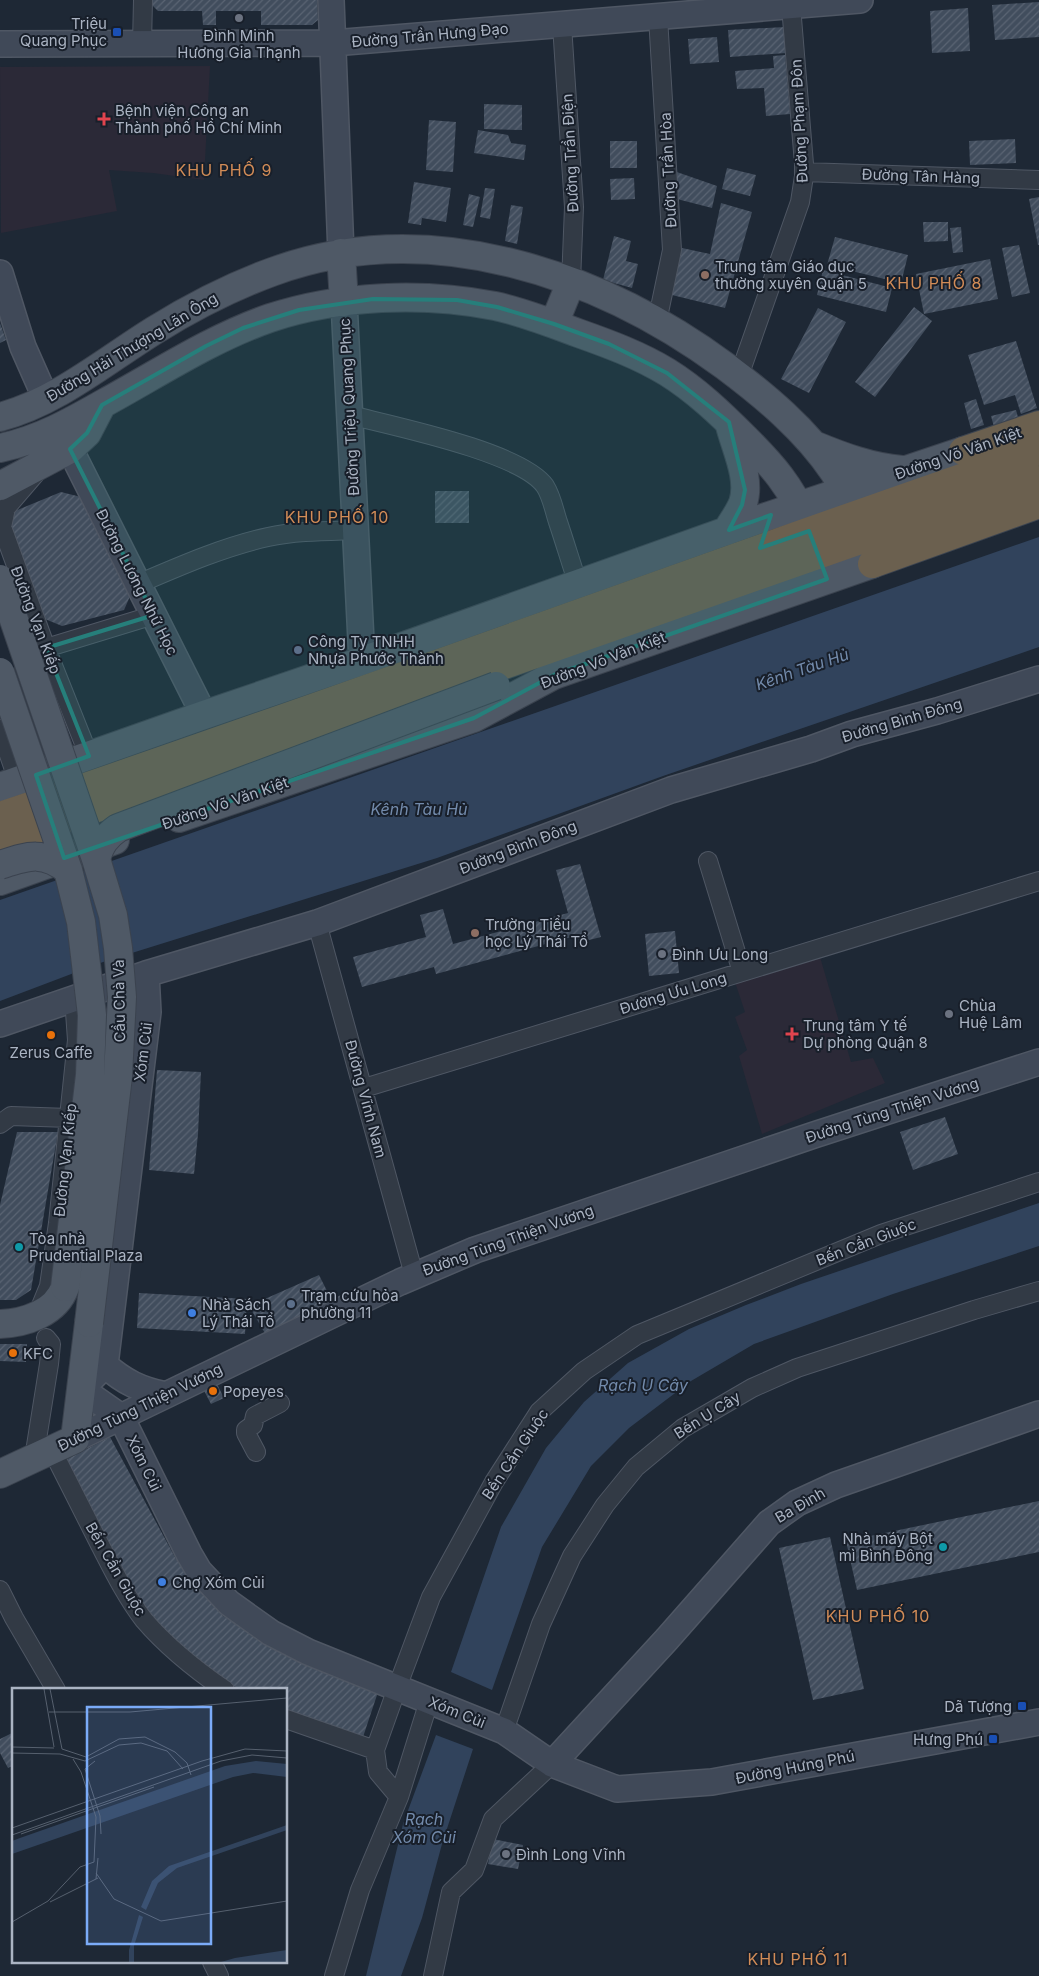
<svg xmlns="http://www.w3.org/2000/svg" width="1039" height="1976" viewBox="0 0 1039 1976" font-family="Inter,sans-serif">
<style>
.medical{fill:#2b2937}
.water{fill:#31435c}
.building{fill:url(#building-hatch)}
.lines{fill:none;stroke-linecap:round;stroke-linejoin:round}
.street-casing{stroke:#4f5764;stroke-width:20}
.secondary-casing{stroke:#4f5764;stroke-width:28}
.primary-casing{stroke:#3b434f;stroke-width:30}
.highway-casing{stroke:#3c4450;stroke-width:30}
.street{stroke:#323a45;stroke-width:18}
.secondary{stroke:#404958;stroke-width:25}
.primary{stroke:#4f5966;stroke-width:28}
.highway{stroke:#6b604f;stroke-width:28}
.primary-bridge-casing{stroke:#3b434f;stroke-width:30;stroke-linecap:butt}
.primary-bridge{stroke:#4f5966;stroke-width:28}
.marked{fill:#267f7b;fill-opacity:0.2;stroke:#267f7b;stroke-width:4;stroke-linejoin:round}
.worship-dot{fill:#6b7280;stroke:#181f2a;stroke-width:2}
.transit-dot{fill:#1a4fb4;stroke:#181f2a;stroke-width:2}
.health-dot{fill:#e0444e;stroke:#181f2a;stroke-width:2}
.education-dot{fill:#8d6e63;stroke:#181f2a;stroke-width:2}
.service-dot{fill:#5c6f8a;stroke:#181f2a;stroke-width:2}
.food-dot{fill:#e8710a;stroke:#181f2a;stroke-width:2}
.culture-dot{fill:#0f9aa8;stroke:#181f2a;stroke-width:2}
.shop-dot{fill:#3f7fe0;stroke:#181f2a;stroke-width:2}
.labels{text-anchor:middle;dominant-baseline:central;stroke-width:4;stroke-linejoin:round;paint-order:stroke}
.poi-label{font-size:15px;fill:#abb4c3;stroke:#181f2a;text-anchor:start}
.street-label{font-size:15px;fill:#abb4c3;stroke:#181f2a}
.neighbourhood-label{font-size:16px;letter-spacing:1px;fill:#d28c57;stroke:#181f2a}
.water-label{font-size:16px;font-style:italic;fill:#738bac;stroke:#181f2a}
.inset-road{fill:none;stroke:#56606e;stroke-width:1}
.view{fill:#7babf8;fill-opacity:0.15;stroke:#7babf8;stroke-width:2.5}
.inset-edge{fill:none;stroke:#abb4c3;stroke-width:2.5}
</style>
<defs>
<pattern id="building-hatch" width="6" height="6" patternUnits="userSpaceOnUse" patternTransform="scale(1.25)"><rect width="6" height="6" fill="#414d5d"/><path d="M-1 1l2-2M0 6l6-6M5 7l2-2" fill="none" stroke="#5a6473"/></pattern>
</defs>
<rect width="100%" height="100%" fill="#1e2835"/>
<path class="medical" d="M 210,66 L 204,180 L 153,173 L 109,170 L 117,211 L 1,233 L 0,67 Z
M 820,957 L 851,1062 L 873,1058 L 885,1083 L 762,1134 L 739,1056 L 747,1050 L 735,1017 L 745,1012 L 735,982 Z"/>
<path class="water" d="M 1039,537 L 1039,647 L 663,776 L 437,858 L 103,962 L 0,1001 L 0,900 Z
M 1039,1203 L 1039,1246 L 893,1294 L 754,1344 L 691,1381 L 629,1428 L 591,1466 L 542,1547 L 492,1690 L 451,1672 L 501,1527 L 546,1448 L 584,1402 L 628,1363 L 689,1329 L 746,1305 L 801,1284 Z
M 436,1735 L 473,1749 L 442,1844 L 422,1918 L 401,1976 L 366,1976 L 403,1824 Z"/>
<path class="building" d="M 149,0 L 317,0 L 318,20 L 312,25 L 261,25 L 261,11 L 216,11 L 216,25 L 203,25 L 202,11 L 158,11 L 149,2 Z
M 1039,2 L 1039,37 L 995,40 L 992,5 Z
M 968,8 L 970,51 L 932,53 L 930,11 Z
M 785,27 L 786,53 L 730,57 L 728,30 Z
M 717,37 L 719,62 L 690,64 L 688,39 Z
M 785,55 L 790,114 L 766,116 L 764,88 L 737,89 L 735,71 L 774,68 L 773,56 Z
M 484,104 L 522,105 L 522,130 L 484,129 Z
M 429,120 L 456,122 L 453,172 L 426,170 Z
M 478,130 L 508,135 L 511,143 L 526,145 L 524,160 L 474,153 Z
M 1015,139 L 1016,163 L 970,165 L 969,141 Z
M 610,141 L 637,141 L 637,168 L 610,168 Z
M 727,168 L 756,175 L 750,196 L 722,189 Z
M 674,171 L 717,186 L 712,208 L 677,199 Z
M 634,178 L 635,199 L 611,200 L 610,179 Z
M 414,182 L 451,188 L 446,222 L 422,218 L 421,225 L 408,223 Z
M 485,188 L 495,189 L 490,219 L 480,217 Z
M 469,194 L 480,197 L 473,227 L 463,225 Z
M 1039,197 L 1039,245 L 1038,245 L 1029,199 Z
M 721,203 L 752,212 L 725,308 L 672,295 L 682,248 L 710,254 Z
M 511,205 L 523,207 L 517,244 L 505,241 Z
M 923,222 L 948,222 L 948,241 L 924,242 Z
M 961,227 L 963,252 L 953,253 L 950,228 Z
M 614,236 L 631,241 L 626,261 L 638,264 L 632,288 L 603,280 Z
M 835,237 L 908,255 L 901,283 L 827,265 Z
M 1019,245 L 1030,293 L 1012,297 L 1002,248 Z
M 990,259 L 998,299 L 924,314 L 916,274 Z
M 823,270 L 892,288 L 886,312 L 817,295 Z
M 914,307 L 932,321 L 875,397 L 855,382 Z
M 818,308 L 846,322 L 809,393 L 781,379 Z
M 0,323 L 6,340 L 0,343 Z
M 1016,341 L 1037,408 L 1021,414 L 1015,395 L 984,405 L 968,355 Z
M 976,399 L 984,425 L 971,429 L 964,403 Z
M 1016,410 L 1019,421 L 994,427 L 991,416 Z
M 435,491 L 469,491 L 469,523 L 435,523 Z
M 61,492 L 85,498 L 131,594 L 124,610 L 62,626 L 45,619 L 11,526 L 11,520 L 15,511 Z
M 580,864 L 601,937 L 577,943 L 575,936 L 436,974 L 434,967 L 362,987 L 353,957 L 426,937 L 420,915 L 443,909 L 453,944 L 568,913 L 556,870 Z
M 675,931 L 679,973 L 649,976 L 645,934 Z
M 157,1070 L 201,1072 L 198,1134 L 194,1174 L 149,1170 Z
M 945,1117 L 958,1154 L 913,1170 L 900,1132 Z
M 17,1132 L 58,1132 L 31,1290 L 16,1300 L 0,1300 L 0,1205 Z
M 319,1275 L 333,1303 L 266,1335 L 249,1306 Z
M 139,1293 L 247,1299 L 245,1334 L 137,1328 Z
M 0,1344 L 27,1344 L 26,1362 L 0,1361 Z
M 214,1378 L 224,1398 L 211,1404 L 201,1385 Z
M 110,1437 L 176,1559 L 223,1616 L 280,1650 L 379,1689 L 363,1737 L 286,1711 L 286,1690 L 242,1690 L 213,1676 L 140,1606 L 67,1459 Z
M 1039,1501 L 1039,1552 L 857,1590 L 846,1541 Z
M 830,1537 L 864,1689 L 813,1700 L 779,1548 Z
M 14,1732 L 14,1765 L 8,1768 L 0,1753 L 0,1739 Z
M 493,1839 L 523,1845 L 518,1869 L 488,1864 Z"/>
<g class="lines">
<g class="street-casing">
<path id="street" d="M 562,25 L 574,207 L 571,282
M 142,44 L 143,0
M 804,172 L 1039,180
M 657,322 L 672,250 L 658,17
M 739,376 L 800,202 L 804,176 L 804,164 L 791,6
M 350,415 C 393,426 521,452 545,486 C 552,497 554,510 558,522 C 565,543 571,563 578,584
M 37,472 L 6,508 L 2,527 L 46,648 L 89,756
M 138,584 C 180,566 223,547 268,537 C 296,531 327,531 356,530
M 46,648 L 154,615
M 0,729 L 18,781
M 708,861 L 742,972
M 317,923 L 414,1275
M 364,1088 L 1039,881
M 0,1124 L 11,1116 L 69,1118
M 38,1313 L 49,1286 L 58,1223 L 77,1040 L 75,1012 L 73,1000
M 52,1450 C 67,1480 83,1511 98,1541 C 112,1568 126,1597 144,1620 C 167,1647 196,1670 225,1690
M 256,1452 L 246,1433 L 246,1430 L 253,1425 L 255,1416 L 280,1403
M 34,1458 L 49,1364 L 51,1344 L 46,1338
M 0,1590 L 14,1618 L 56,1690
M 286,1719 L 375,1750
M 504,1731 L 541,1624 L 572,1556 L 605,1505 L 636,1467 L 683,1428 L 752,1388 L 797,1368 L 974,1310 L 1039,1291
M 399,1797 L 429,1701
M 212,1962 L 219,1976
M 334,1976 L 360,1890 L 399,1797 L 378,1772 L 375,1750 L 401,1677 L 431,1597 L 494,1482 L 539,1412 L 584,1371 L 637,1335 L 881,1234 L 1039,1182
M 433,1976 L 451,1892 L 474,1870 L 493,1819 L 552,1764"/>
</g>
<g class="secondary-casing">
<path id="secondary" d="M 331,0 L 341,253
M 0,44 L 333,43 L 860,0
M 0,273 L 23,347 L 46,399
M 344,302 L 362,661
M 70,449 L 204,715
M 146,974 L 148,1012 L 105,1365 L 81,1389 L 121,1417 L 189,1554 L 199,1571 L 229,1603 L 271,1633 L 308,1652 L 504,1731 L 552,1764 L 617,1789 L 712,1782 L 1039,1722
M 0,1024 L 146,974 L 317,923 L 671,790 L 811,749 L 852,734 L 937,711 L 1039,679
M 105,1365 C 124,1382 141,1390 166,1395
M 75,1439 L 400,1282 L 475,1250 L 814,1135 L 1039,1062
M 552,1764 L 667,1639 L 769,1523 L 797,1503 L 836,1485 L 1039,1414"/>
</g>
<g class="primary-casing">
<path id="primary" d="M 341,253 L 344,302
M 554,324 L 571,282
M 0,417 C 57,402 105,361 155,330 C 192,307 231,287 272,272 C 428,215 597,272 725,366 C 765,396 806,430 834,472 C 852,499 861,533 872,564 L 554,675 L 474,718 L 179,818
M 814,445 C 843,457 870,467 902,470
M 0,448 C 39,440 71,422 106,402 C 159,373 212,338 270,318 C 340,295 423,292 495,306 C 523,312 551,323 578,333 C 609,344 639,355 667,372 C 696,390 721,414 745,438 C 771,464 793,488 806,524
M 0,486 L 70,449 L 87,433 L 101,406
M 727,531 C 732,522 739,513 743,503 C 751,479 736,449 730,426
M 0,787 L 204,715 L 362,661 L 766,517 L 963,451
M 0,881 L 115,840
M 0,1324 C 25,1323 56,1313 65,1287
M 0,1474 L 75,1439 L 89,1323"/>
</g>
<g class="highway-casing">
<path id="highway" d="M 963,451 L 1039,425
M 872,564 L 1039,504
M 0,816 C 348,699 692,570 1039,451
M 0,842 L 863,539 L 1039,480"/>
</g>
<use href="#street" class="street"/>
<use href="#secondary" class="secondary"/>
<use href="#primary" class="primary"/>
<use href="#highway" class="highway"/>
<g class="primary-bridge-casing">
<path id="primary-bridge" d="M 0,579 L 96,859 L 113,915 L 118,948 L 122,997 L 118,1076 L 89,1323
M 0,672 L 68,870 L 81,922 L 92,1015 L 90,1075 L 65,1287
M 96,859 C 100,845 106,836 118,828 L 496,686
M 0,865 C 28,856 43,850 68,870"/>
</g>
<use href="#primary-bridge" class="primary-bridge"/>
</g>
<path class="marked" d="M 373,299 L 457,300 L 497,307 L 554,324 L 609,344 L 667,373 L 729,422 L 745,490 L 742,505 L 729,530 L 771,515 L 760,548 L 809,531 L 827,579 L 554,675 L 474,718 L 64,858 L 36,775 L 89,756 L 46,648 L 154,615 L 70,449 L 87,433 L 102,405 L 206,346 L 243,328 L 299,310 Z"/>
<g class="worship-dot">
<circle cx="239" cy="18" r="5"/>
<circle cx="662" cy="954" r="5"/>
<circle cx="949" cy="1014" r="5"/>
<circle cx="506" cy="1854" r="5"/>
</g>
<g class="transit-dot">
<rect x="112" y="27" width="10" height="10" rx="2.5"/>
<rect x="1017" y="1701" width="10" height="10" rx="2.5"/>
<rect x="988" y="1734" width="10" height="10" rx="2.5"/>
</g>
<g class="health-dot">
<path d="M101.5 111.5h5v5h5v5h-5v5h-5v-5h-5v-5h5z"/>
<path d="M789.5 1026.5h5v5h5v5h-5v5h-5v-5h-5v-5h5z"/>
</g>
<g class="education-dot">
<circle cx="705" cy="275" r="5"/>
<circle cx="475" cy="933" r="5"/>
</g>
<g class="service-dot">
<circle cx="298" cy="650" r="5"/>
<circle cx="291" cy="1304" r="5"/>
</g>
<g class="food-dot">
<circle cx="51" cy="1035" r="5"/>
<circle cx="13" cy="1353" r="5"/>
<circle cx="213" cy="1391" r="5"/>
</g>
<g class="culture-dot">
<circle cx="19" cy="1247" r="5"/>
<circle cx="943" cy="1547" r="5"/>
</g>
<g class="shop-dot">
<circle cx="192" cy="1313" r="5"/>
<circle cx="162" cy="1582" r="5"/>
</g>
<g class="labels">
<g class="poi-label">
<text x="107" y="23" text-anchor="end">Triệu<tspan x="107" dy="17">Quang Phục</tspan></text>
<text x="239" y="35" text-anchor="middle">Đình Minh<tspan x="239" dy="17">Hương Gia Thạnh</tspan></text>
<text x="115" y="110">Bệnh viện Công an<tspan x="115" dy="17">Thành phố Hồ Chí Minh</tspan></text>
<text x="715" y="266">Trung tâm Giáo dục<tspan x="715" dy="17">thường xuyên Quận 5</tspan></text>
<text x="308" y="641">Công Ty TNHH<tspan x="308" dy="17">Nhựa Phước Thành</tspan></text>
<text x="485" y="924">Trường Tiểu<tspan x="485" dy="17">học Lý Thái Tổ</tspan></text>
<text x="672" y="954">Đình Ưu Long</text>
<text x="959" y="1005">Chùa<tspan x="959" dy="17">Huệ Lâm</tspan></text>
<text x="803" y="1025">Trung tâm Y tế<tspan x="803" dy="17">Dự phòng Quận 8</tspan></text>
<text x="51" y="1052" text-anchor="middle">Zerus Caffe</text>
<text x="29" y="1238">Tòa nhà<tspan x="29" dy="17">Prudential Plaza</tspan></text>
<text x="301" y="1295">Trạm cứu hỏa<tspan x="301" dy="17">phường 11</tspan></text>
<text x="202" y="1304">Nhà Sách<tspan x="202" dy="17">Lý Thái Tổ</tspan></text>
<text x="23" y="1353">KFC</text>
<text x="223" y="1391">Popeyes</text>
<text x="933" y="1538" text-anchor="end">Nhà máy Bột<tspan x="933" dy="17">mì Bình Đông</tspan></text>
<text x="172" y="1582">Chợ Xóm Củi</text>
<text x="1012" y="1706" text-anchor="end">Dã Tượng</text>
<text x="983" y="1739" text-anchor="end">Hưng Phú</text>
<text x="516" y="1854">Đình Long Vĩnh</text>
</g>
<g class="street-label">
<text transform="translate(430 35) rotate(-5)">Đường Trần Hưng Đạo</text>
<text transform="translate(799 121) rotate(-93)">Đường Phạm Đôn</text>
<text transform="translate(570 153) rotate(-93)">Đường Trần Điện</text>
<text transform="translate(668 170) rotate(-93)">Đường Trần Hòa</text>
<text transform="translate(921 176) rotate(2)">Đường Tân Hàng</text>
<text transform="translate(132 347) rotate(-31)">Đường Hải Thượng Lãn Ông</text>
<text transform="translate(349 407) rotate(-93)">Đường Triệu Quang Phục</text>
<text transform="translate(958 453) rotate(-19)">Đường Võ Văn Kiệt</text>
<text transform="translate(137 582) rotate(63)">Đường Lương Nhữ Học</text>
<text transform="translate(36 620) rotate(69)">Đường Vạn Kiếp</text>
<text transform="translate(603 660) rotate(-21)">Đường Võ Văn Kiệt</text>
<text transform="translate(902 720) rotate(-16)">Đường Bình Đông</text>
<text transform="translate(225 803) rotate(-19)">Đường Võ Văn Kiệt</text>
<text transform="translate(518 847) rotate(-21)">Đường Bình Đông</text>
<text transform="translate(673 993) rotate(-17)">Đường Ưu Long</text>
<text transform="translate(119 1001) rotate(-91)">Cầu Chà Và</text>
<text transform="translate(143 1052) rotate(-83)">Xóm Củi</text>
<text transform="translate(366 1099) rotate(75)">Đường Vĩnh Nam</text>
<text transform="translate(892 1110) rotate(-18)">Đường Tùng Thiện Vương</text>
<text transform="translate(65 1160) rotate(-84)">Đường Vạn Kiếp</text>
<text transform="translate(508 1240) rotate(-20)">Đường Tùng Thiện Vương</text>
<text transform="translate(866 1242) rotate(-21)">Bến Cần Giuộc</text>
<text transform="translate(140 1407) rotate(-26)">Đường Tùng Thiện Vương</text>
<text transform="translate(707 1415) rotate(-32)">Bến Ụ Cây</text>
<text transform="translate(515 1454) rotate(-56)">Bến Cần Giuộc</text>
<text transform="translate(144 1463) rotate(64)">Xóm Củi</text>
<text transform="translate(800 1505) rotate(-30)">Ba Đình</text>
<text transform="translate(116 1569) rotate(60)">Bến Cần Giuộc</text>
<text transform="translate(457 1712) rotate(22)">Xóm Củi</text>
<text transform="translate(795 1767) rotate(-11)">Đường Hưng Phú</text>
</g>
<g class="neighbourhood-label">
<text x="224" y="170">KHU PHỐ 9</text>
<text x="934" y="283">KHU PHỐ 8</text>
<text x="337" y="517">KHU PHỐ 10</text>
<text x="878" y="1616">KHU PHỐ 10</text>
<text x="798" y="1959">KHU PHỐ 11</text>
</g>
<g class="water-label">
<text transform="translate(802 669) rotate(-19)">Kênh Tàu Hủ</text>
<text x="419" y="809">Kênh Tàu Hủ</text>
<text x="643" y="1385">Rạch Ụ Cây</text>
<text x="424" y="1819">Rạch<tspan x="424" dy="18">Xóm Củi</tspan></text>
</g>
</g>
<g transform="translate(12 1688)">
<rect width="275" height="275" fill="#1e2835"/>
<path d="M 244,73 L 275,76 L 275,89 L 241,85 L 221,89 L 0,166 L 0,153 L 8,150 L 213,78 ZM 275,137 L 275,142 L 165,180 L 146,195 L 134,222 L 129,219 L 140,193 L 157,178 ZM 127,227 L 131,229 L 122,258 L 122,274 L 117,274 L 117,262 ZM 275,262 L 275,274 L 209,274 L 223,270 Z" fill="#31435c"/>
<path class="inset-road" d="M 32,1 L 42,59M 38,1 L 50,61 L 74,69 L 107,51 L 133,49 L 163,64 L 175,75 L 179,87M 37,24 L 118,24 L 275,10M 0,59 L 42,60M 0,65 L 48,66 L 73,73 L 107,57 L 129,55 L 155,63 L 171,81M 83,73 L 73,81 L 88,128 L 89,146M 190,73 L 233,61 L 275,63M 0,140 L 190,73M 9,146 L 142,99M 0,147 L 209,73 L 240,67 L 275,70M 84,185 L 102,211 L 149,233 L 275,213M 84,191 L 86,170M 38,214 L 86,190M 0,234 L 36,213 L 68,179 L 82,174 L 84,129 L 69,84 L 61,71"/>
<path class="view" d="M 75,19 L 199,19 L 199,256 L 75,256 Z"/>
<rect width="275" height="275" class="inset-edge"/>
</g>
</svg>
